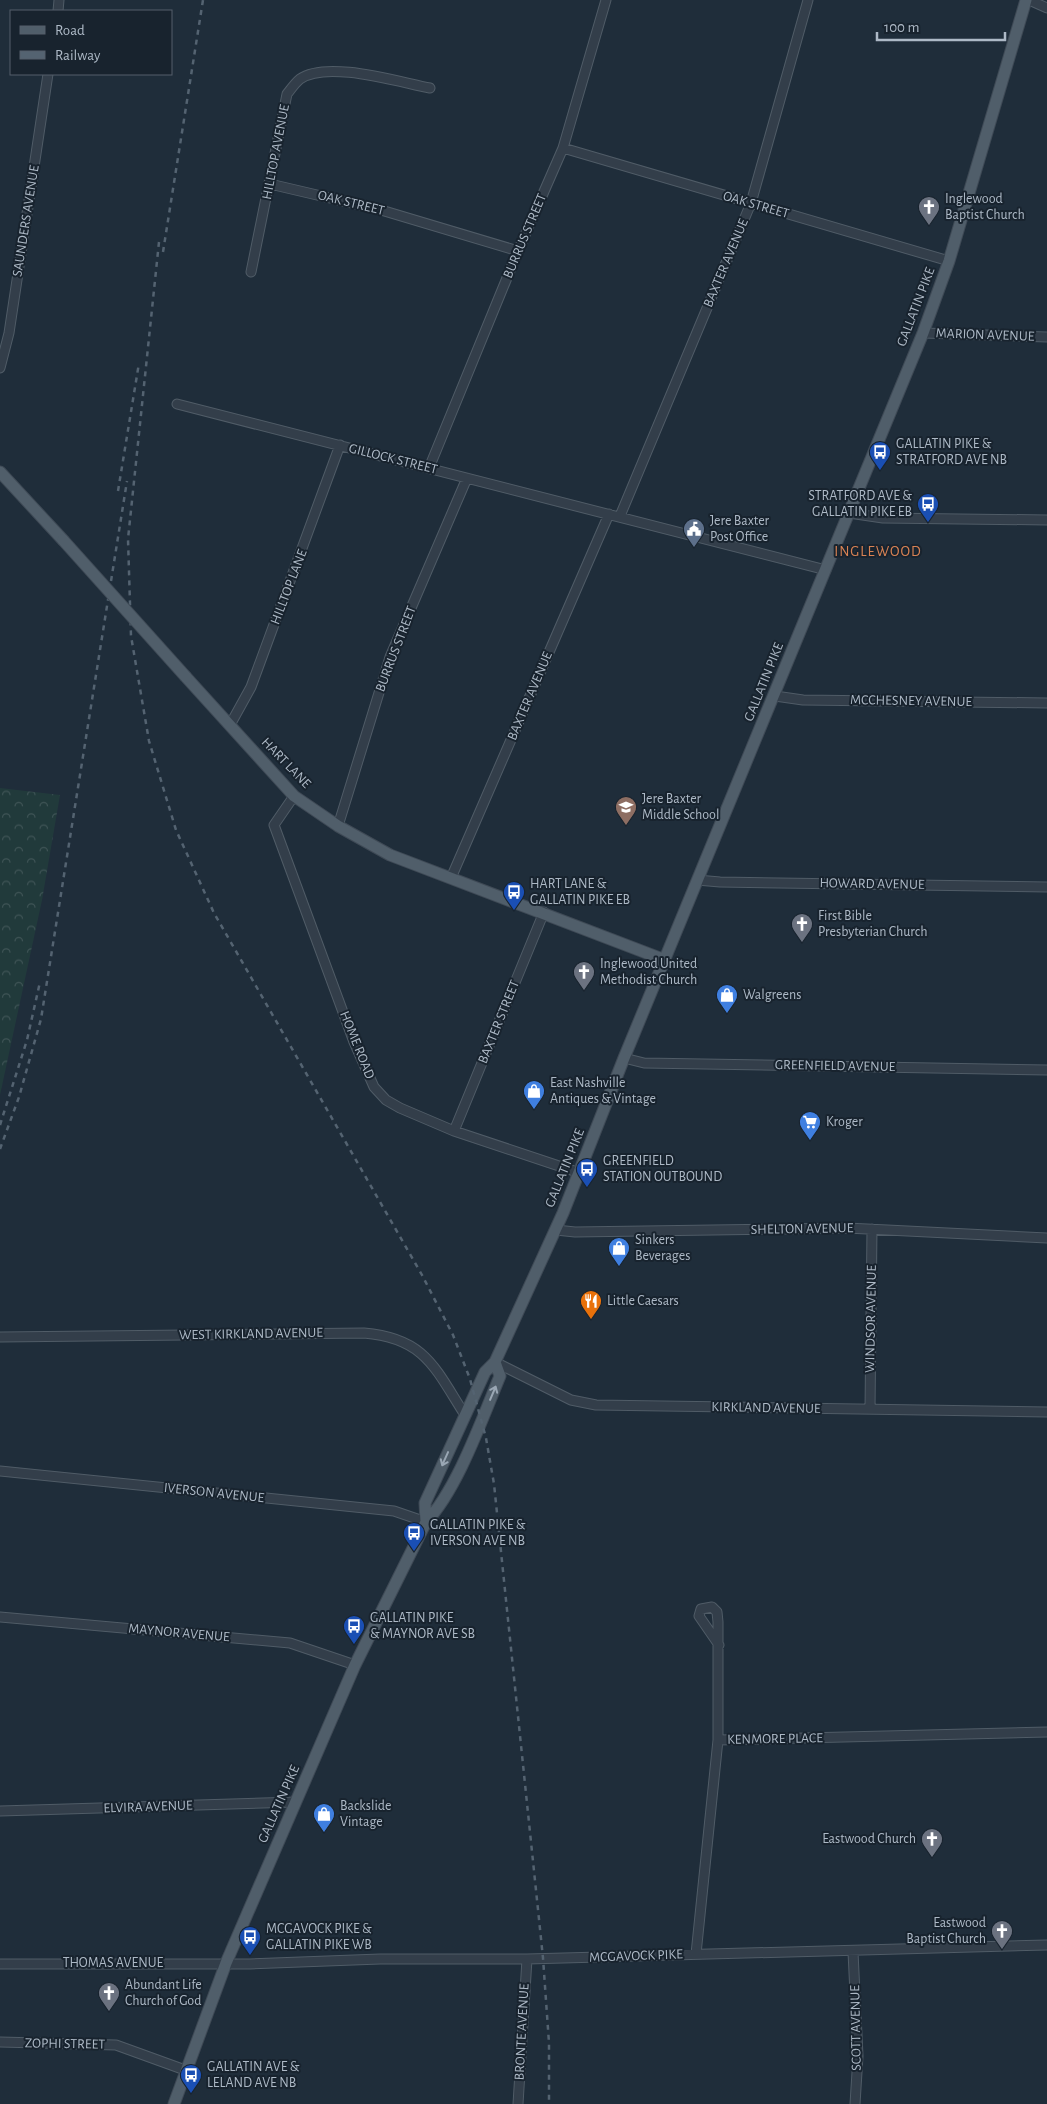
<svg xmlns="http://www.w3.org/2000/svg" width="1047" height="2104" viewBox="0 0 1047 2104" font-family="'Alegreya Sans',sans-serif">
<style>
.forest{fill:url(#forest-crowns)}
.lines{fill:none;stroke-linecap:round;stroke-linejoin:round}
.minor-casing{stroke:#505c67;stroke-width:11}
.major-casing{stroke:#3f4a56;stroke-width:13}
.minor{stroke:#333e4a;stroke-width:9}
.major{stroke:#505e6a;stroke-width:11}
.rail{stroke:#546371;stroke-width:2.5;stroke-dasharray:5 5;stroke-linecap:butt}
.major-bridge-casing{stroke:#3f4a56;stroke-width:13;stroke-linecap:butt}
.major-bridge{stroke:#505e6a;stroke-width:11}
.oneway{stroke:#9aa7b4}
.labels{text-anchor:middle;dominant-baseline:central;stroke-width:4;stroke-linejoin:round;paint-order:stroke}
.street-label{font-size:14px;fill:#adb9c6;stroke:#18232e}
.poi-label{font-size:14px;fill:#adb9c6;stroke:#18232e;text-anchor:start}
.neighbourhood-label{font-size:15px;letter-spacing:1px;fill:#da8354;stroke:#18232e}
</style>
<defs>
<pattern id="forest-crowns" width="20" height="18" patternUnits="userSpaceOnUse" patternTransform="scale(1.25)"><rect width="20" height="18" fill="#213a3b"/><path d="M2 6a3 3 0 1 1 6 0M12 15a3 3 0 1 1 6 0" fill="none" stroke="#3f5456"/></pattern>
</defs>
<rect width="100%" height="100%" fill="#1f2d3a"/>
<path class="forest" d="M 0,788 L 60,795 L 42,900 L 0,1095 Z"/>
<g class="lines">
<g class="minor-casing">
<path id="minor" d="M 1029,0 L 1047,8
M 58,11 L 59,0
M 563,148 L 949,261
M 270,184 L 381,210 L 518,251
M 251,272 L 287,94 C 291,89 295,83 300,79 C 327,60 398,82 430,88
M 923,333 L 1047,337
M 0,368 L 9,333 L 48,74
M 177,404 L 826,570
M 429,468 L 518,251 L 563,148 L 606,0
M 849,513 L 883,518 L 1047,520
M 620,516 L 751,203 L 808,0
M 775,696 L 803,700 L 1047,703
M 230,725 L 251,687 L 340,445
M 294,796 L 274,825 L 354,1042 L 374,1087 L 386,1100 L 400,1108 L 454,1131 L 580,1173
M 338,826 L 390,657 L 467,478
M 451,878 L 609,514
M 697,880 L 720,882 L 1047,887
M 624,1058 L 644,1063 L 1047,1070
M 454,1131 L 544,912
M 556,1230 L 575,1232 L 847,1228 L 1047,1238
M 0,1337 L 364,1333 C 425,1338 435,1368 465,1415
M 495,1362 L 571,1400 L 596,1405 L 1047,1412
M 870,1409 L 872,1229
M 0,1471 L 394,1511 L 426,1522
M 0,1617 L 290,1643 L 355,1665
M 718,1740 L 1047,1732
M 0,1811 L 296,1802
M 853,1952 L 858,2056 L 855,2104
M 696,1954 L 718,1740 L 718,1622 L 717,1612 L 712,1607 L 701,1609 L 699,1616 L 719,1645
M 0,1964 L 250,1964 L 380,1959 L 527,1959 L 1047,1945
M 0,2042 L 116,2045 L 185,2070
M 518,2104 L 527,1959"/>
</g>
<g class="major-casing">
<path id="major" d="M 0,472 L 63,540
M 186,677 L 294,796 L 338,826 L 390,855 L 665,960
M 426,1522 L 425,1503 L 485,1372 L 495,1362 L 563,1213 L 624,1058 L 923,333 L 949,261 L 1026,0
M 174,2104 L 226,1963 L 355,1665 L 426,1522 C 457,1490 482,1419 500,1376 L 495,1362"/>
</g>
<use href="#minor" class="minor"/>
<use href="#major" class="major"/>
<path class="rail" d="M 159,242 L 128,539 L 131,636 L 149,741 L 176,830 L 214,913 L 422,1275 L 453,1335 L 470,1379 L 486,1438 L 494,1484 L 543,1958 L 549,2043 L 549,2104
M 163,252 L 203,0
M 118,491 L 139,363
M 0,1125 L 27,1040 L 40,982
M 0,1149 L 19,1097 L 41,1019 L 127,481"/>
<g class="major-bridge-casing">
<path id="major-bridge" d="M 63,540 L 186,677"/>
</g>
<use href="#major-bridge" class="major-bridge"/>
</g>
<defs><path id="oneway-shaft" d="M-6 0H5M1.5-3L5.5 0L1.5 3" fill="none" stroke-width="1.6" stroke-linecap="round" stroke-linejoin="round" transform="scale(1.25)"/></defs>
<g class="oneway">
<use href="#oneway-shaft" transform="translate(493 1393) rotate(-67)"/>
<use href="#oneway-shaft" transform="translate(445 1459) rotate(114)"/>
</g>
<defs>
<g id="church-pin" transform="scale(1.125)"><path d="M0 17L-7.5 6A9.5 9.5 0 1 1 7.5 6Z" fill="#6b7280" stroke="#18232e"/><path d="M-1.2-6h2.4v3.5h3.3v2.4h-3.3V6h-2.4V-.1h-3.3v-2.4h3.3Z" fill="#fff"/></g>
<g id="bus-pin" transform="scale(1.125)"><path d="M0 17L-7.5 6A9.5 9.5 0 1 1 7.5 6Z" fill="#1a4fb4" stroke="#18232e"/><path d="M-5-6H5V4H4V6H2V4H-2V6H-4V4H-5ZM-3.5-4V0h7V-4ZM-3.5 1.2v1.5H-2V1.2ZM2 1.2v1.5H3.5V1.2Z" fill="#fff"/></g>
<g id="civic-pin" transform="scale(1.125)"><path d="M0 17L-7.5 6A9.5 9.5 0 1 1 7.5 6Z" fill="#5c6f8a" stroke="#18232e"/><path d="M-.6-6.5H3V-4.5H.6V-3L4-1V1h2V6H-6V1h2V-1L-.6-3ZM-1.2 2.5V6h2.4V2.5Z" fill="#fff"/></g>
<g id="school-pin" transform="scale(1.125)"><path d="M0 17L-7.5 6A9.5 9.5 0 1 1 7.5 6Z" fill="#8d6e63" stroke="#18232e"/><path d="M0-5L7-2L0 1L-7-2ZM-4 1L0 2.5L4 1V4Q0 6-4 4Z" fill="#fff"/></g>
<g id="shop-pin" transform="scale(1.125)"><path d="M0 17L-7.5 6A9.5 9.5 0 1 1 7.5 6Z" fill="#3f7fe0" stroke="#18232e"/><path d="M-5-2.5h2.3a2.7 3.5 0 0 1 5.4 0H5L5.5 6h-11ZM-1.5-2.5h3a1.5 2.3 0 0 0-3 0Z" fill="#fff"/></g>
<g id="supermarket-pin" transform="scale(1.125)"><path d="M0 17L-7.5 6A9.5 9.5 0 1 1 7.5 6Z" fill="#3f7fe0" stroke="#18232e"/><path d="M-6-5.5h2.5l.6 2H6L4.5 2H-2.5L-4.4-4H-6ZM-1.5 3.2a1.3 1.3 0 1 0 .1 0ZM3 3.2a1.3 1.3 0 1 0 .1 0Z" fill="#fff"/></g>
<g id="restaurant-pin" transform="scale(1.125)"><path d="M0 17L-7.5 6A9.5 9.5 0 1 1 7.5 6Z" fill="#e8710a" stroke="#18232e"/><path d="M-5-6h1v4h1v-4h1v4h1v-4h1v5L-1.5 .5V6h-2V.5L-5-1ZM5-6V6H3V1.5H1.5Q1.5-4 5-6Z" fill="#fff"/></g>
</defs>
<g fill-rule="evenodd">
<use href="#church-pin" x="929" y="207"/>
<use href="#bus-pin" x="880" y="452"/>
<use href="#bus-pin" x="928" y="504"/>
<use href="#civic-pin" x="694" y="529"/>
<use href="#school-pin" x="626" y="807"/>
<use href="#bus-pin" x="514" y="892"/>
<use href="#church-pin" x="802" y="924"/>
<use href="#church-pin" x="584" y="972"/>
<use href="#shop-pin" x="727" y="995"/>
<use href="#shop-pin" x="534" y="1091"/>
<use href="#supermarket-pin" x="810" y="1122"/>
<use href="#bus-pin" x="587" y="1169"/>
<use href="#shop-pin" x="619" y="1248"/>
<use href="#restaurant-pin" x="591" y="1301"/>
<use href="#bus-pin" x="414" y="1533"/>
<use href="#bus-pin" x="354" y="1626"/>
<use href="#shop-pin" x="324" y="1814"/>
<use href="#church-pin" x="932" y="1839"/>
<use href="#church-pin" x="1002" y="1931"/>
<use href="#bus-pin" x="250" y="1937"/>
<use href="#church-pin" x="109" y="1993"/>
<use href="#bus-pin" x="191" y="2075"/>
</g>
<g class="labels">
<g class="street-label">
<text transform="translate(276 152) rotate(-79)">HILLTOP AVENUE</text>
<text transform="translate(351 203) rotate(14)">OAK STREET</text>
<text transform="translate(756 205) rotate(16)">OAK STREET</text>
<text transform="translate(26 221) rotate(-81)">SAUNDERS AVENUE</text>
<text transform="translate(525 236) rotate(-67)">BURRUS STREET</text>
<text transform="translate(726 263) rotate(-67)">BAXTER AVENUE</text>
<text transform="translate(916 307) rotate(-69)">GALLATIN PIKE</text>
<text transform="translate(985 335) rotate(2)">MARION AVENUE</text>
<text transform="translate(393 459) rotate(14)">GILLOCK STREET</text>
<text transform="translate(289 587) rotate(-69)">HILLTOP LANE</text>
<text transform="translate(396 649) rotate(-69)">BURRUS STREET</text>
<text transform="translate(764 682) rotate(-68)">GALLATIN PIKE</text>
<text transform="translate(530 696) rotate(-67)">BAXTER AVENUE</text>
<text transform="translate(911 701) rotate(1)">MCCHESNEY AVENUE</text>
<text transform="translate(286 763) rotate(46)">HART LANE</text>
<text transform="translate(872 884) rotate(1)">HOWARD AVENUE</text>
<text transform="translate(499 1022) rotate(-68)">BAXTER STREET</text>
<text transform="translate(357 1045) rotate(68)">HOME ROAD</text>
<text transform="translate(835 1066) rotate(1)">GREENFIELD AVENUE</text>
<text transform="translate(565 1168) rotate(-68)">GALLATIN PIKE</text>
<text transform="translate(802 1229) rotate(-1)">SHELTON AVENUE</text>
<text transform="translate(871 1319) rotate(-89)">WINDSOR AVENUE</text>
<text transform="translate(251 1334) rotate(-1)">WEST KIRKLAND AVENUE</text>
<text transform="translate(766 1408) rotate(1)">KIRKLAND AVENUE</text>
<text transform="translate(214 1493) rotate(6)">IVERSON AVENUE</text>
<text transform="translate(179 1633) rotate(5)">MAYNOR AVENUE</text>
<text transform="translate(775 1739) rotate(-1)">KENMORE PLACE</text>
<text transform="translate(279 1804) rotate(-66)">GALLATIN PIKE</text>
<text transform="translate(148 1807) rotate(-2)">ELVIRA AVENUE</text>
<text transform="translate(636 1956) rotate(-2)">MCGAVOCK PIKE</text>
<text x="113" y="1963">THOMAS AVENUE</text>
<text transform="translate(856 2028) rotate(-91)">SCOTT AVENUE</text>
<text transform="translate(522 2032) rotate(-87)">BRONTE AVENUE</text>
<text transform="translate(65 2044) rotate(1)">ZOPHI STREET</text>
</g>
<g class="poi-label">
<text x="945" y="199">Inglewood<tspan x="945" dy="16">Baptist Church</tspan></text>
<text x="896" y="444">GALLATIN PIKE &amp;<tspan x="896" dy="16">STRATFORD AVE NB</tspan></text>
<text x="912" y="496" text-anchor="end">STRATFORD AVE &amp;<tspan x="912" dy="16">GALLATIN PIKE EB</tspan></text>
<text x="710" y="521">Jere Baxter<tspan x="710" dy="16">Post Office</tspan></text>
<text x="642" y="799">Jere Baxter<tspan x="642" dy="16">Middle School</tspan></text>
<text x="530" y="884">HART LANE &amp;<tspan x="530" dy="16">GALLATIN PIKE EB</tspan></text>
<text x="818" y="916">First Bible<tspan x="818" dy="16">Presbyterian Church</tspan></text>
<text x="600" y="964">Inglewood United<tspan x="600" dy="16">Methodist Church</tspan></text>
<text x="743" y="995">Walgreens</text>
<text x="550" y="1083">East Nashville<tspan x="550" dy="16">Antiques &amp; Vintage</tspan></text>
<text x="826" y="1122">Kroger</text>
<text x="603" y="1161">GREENFIELD<tspan x="603" dy="16">STATION OUTBOUND</tspan></text>
<text x="635" y="1240">Sinkers<tspan x="635" dy="16">Beverages</tspan></text>
<text x="607" y="1301">Little Caesars</text>
<text x="430" y="1525">GALLATIN PIKE &amp;<tspan x="430" dy="16">IVERSON AVE NB</tspan></text>
<text x="370" y="1618">GALLATIN PIKE<tspan x="370" dy="16">&amp; MAYNOR AVE SB</tspan></text>
<text x="340" y="1806">Backslide<tspan x="340" dy="16">Vintage</tspan></text>
<text x="916" y="1839" text-anchor="end">Eastwood Church</text>
<text x="986" y="1923" text-anchor="end">Eastwood<tspan x="986" dy="16">Baptist Church</tspan></text>
<text x="266" y="1929">MCGAVOCK PIKE &amp;<tspan x="266" dy="16">GALLATIN PIKE WB</tspan></text>
<text x="125" y="1985">Abundant Life<tspan x="125" dy="16">Church of God</tspan></text>
<text x="207" y="2067">GALLATIN AVE &amp;<tspan x="207" dy="16">LELAND AVE NB</tspan></text>
</g>
<g class="neighbourhood-label">
<text x="878" y="551">INGLEWOOD</text>
</g>
</g>
<rect x="10" y="10" width="162" height="65" fill="#18232e" stroke="#545f6b"/>
<rect x="20" y="26" width="25" height="8" fill="#505e6a" stroke="#545f6b"/>
<text x="55" y="35" font-size="15" fill="#adb9c6">Road</text>
<rect x="20" y="51" width="25" height="8" fill="#546371" stroke="#545f6b"/>
<text x="55" y="60" font-size="15" fill="#adb9c6">Railway</text>
<path d="M877 32v8h128v-8" fill="none" stroke="#adb9c6" stroke-width="2.5"/>
<text x="884" y="32" font-size="15" fill="#adb9c6" stroke="#18232e" stroke-width="4" paint-order="stroke">100 m</text>
</svg>
